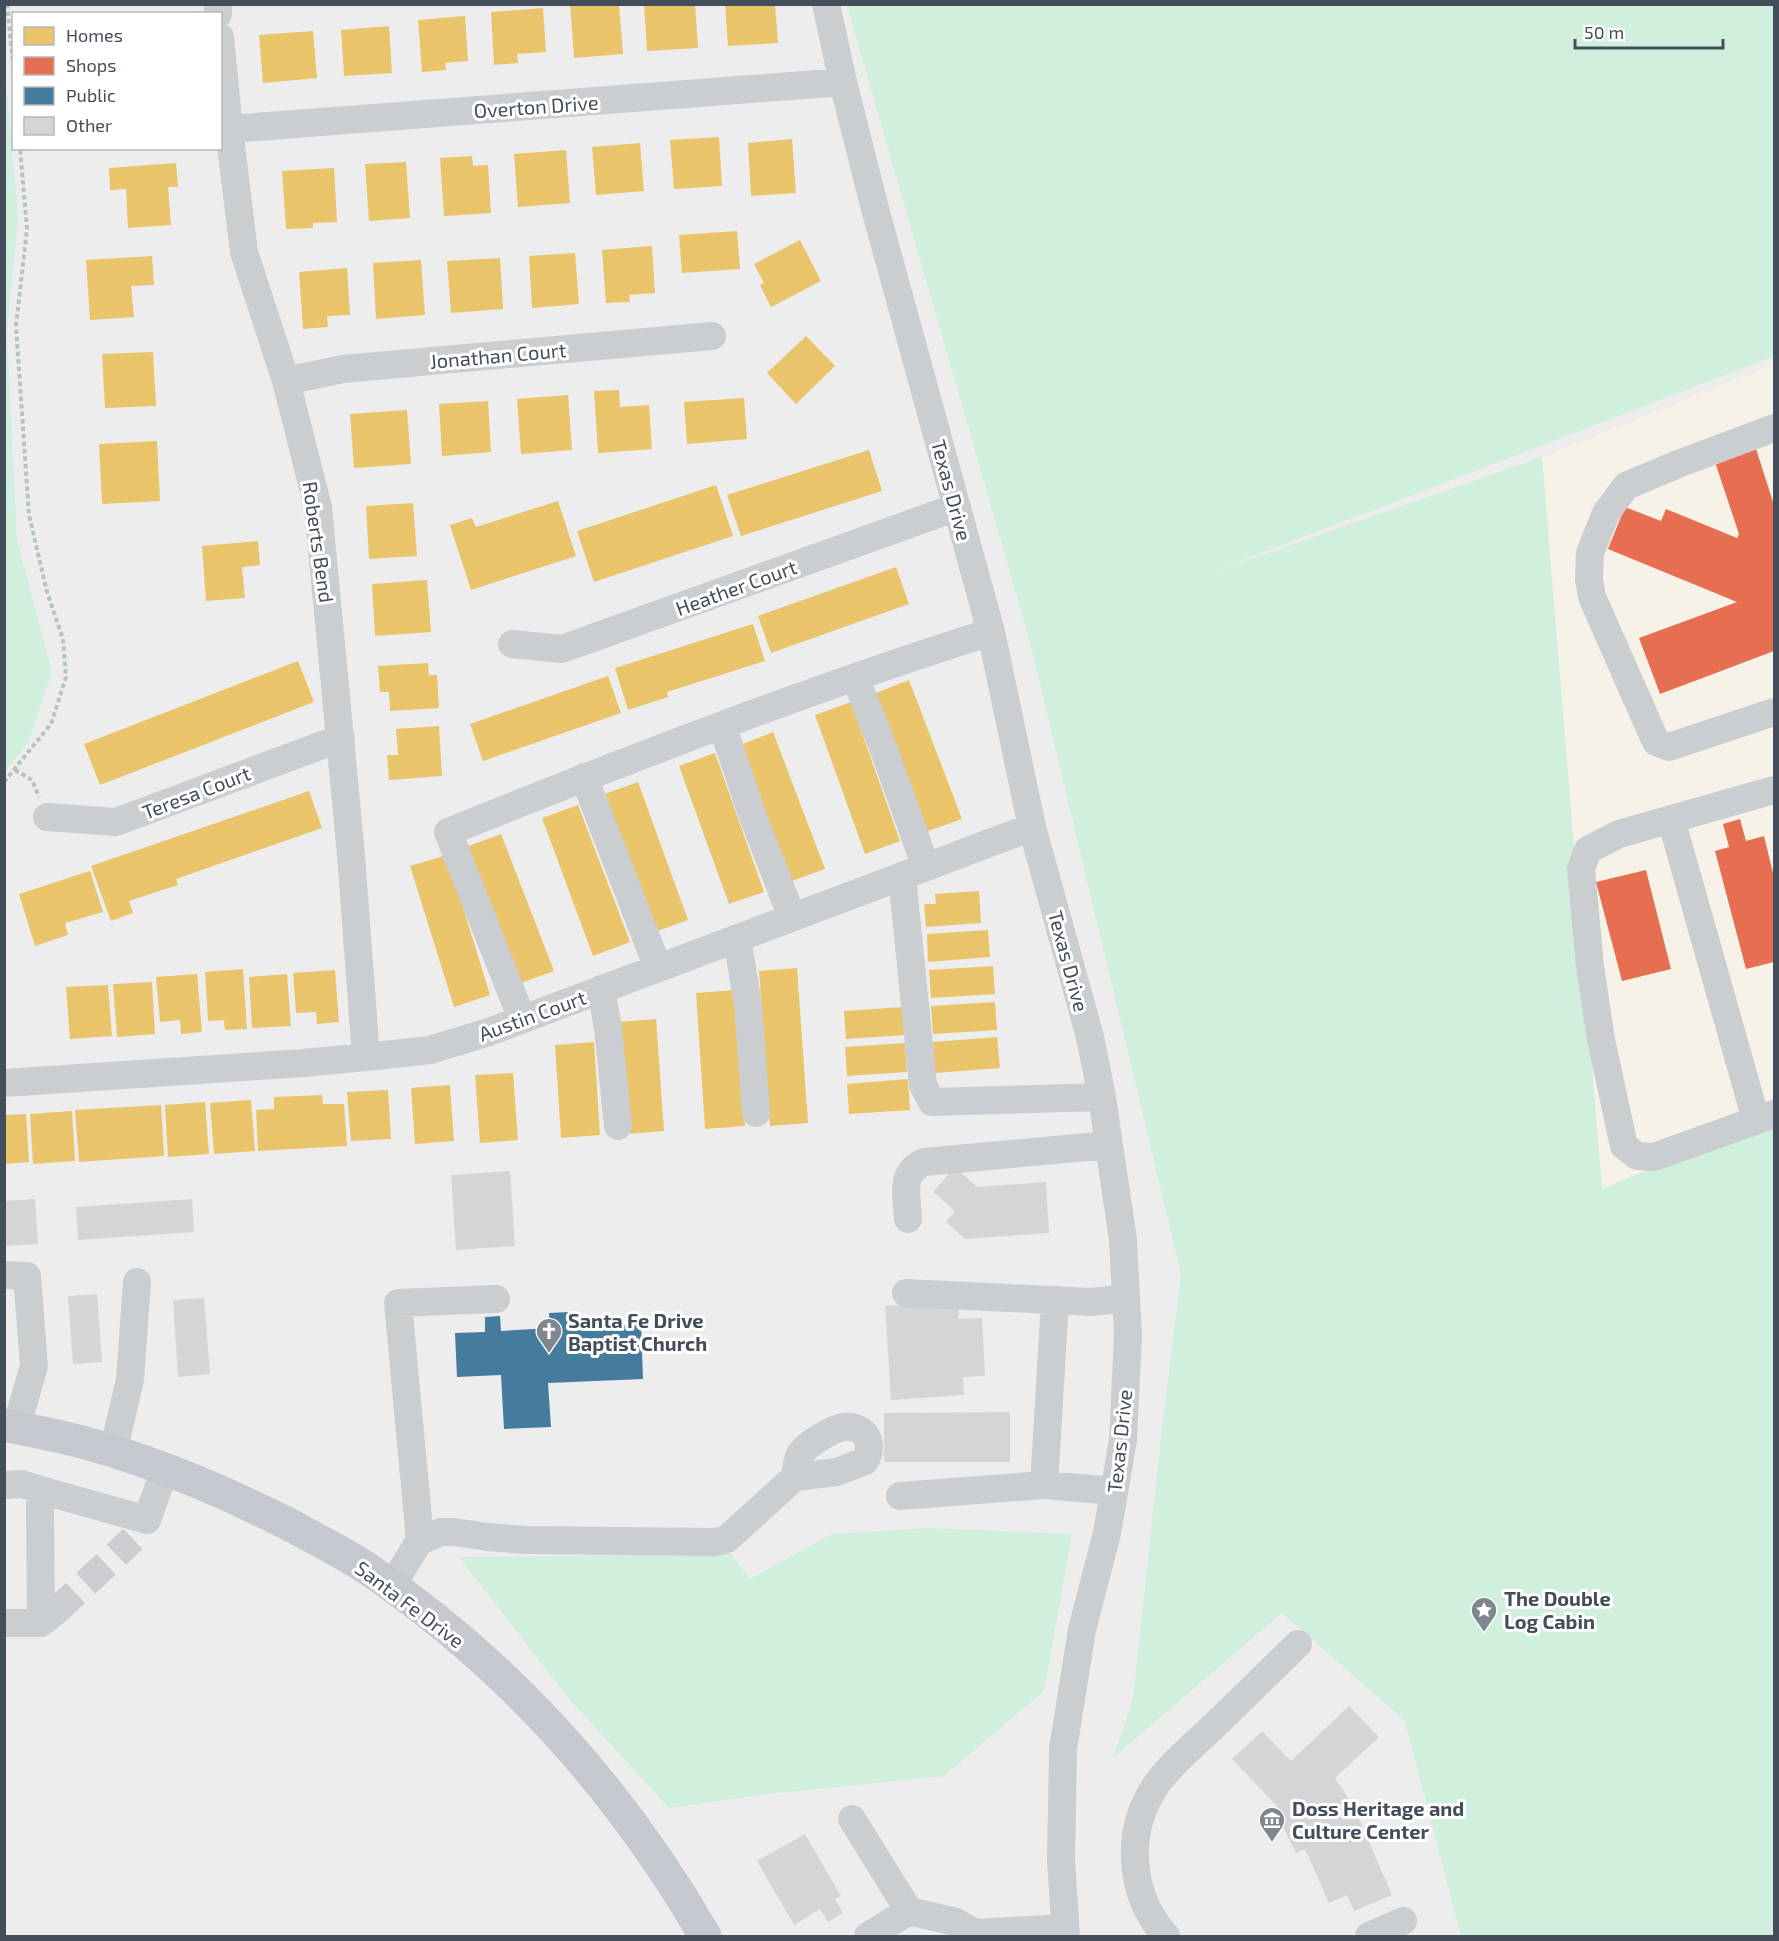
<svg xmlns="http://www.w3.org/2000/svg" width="1779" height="1941" viewBox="0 0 1779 1941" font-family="'Exo 2',sans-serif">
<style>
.commercial{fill:#f6f2e7}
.green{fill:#d0efdd}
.homes{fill:#e9c46a}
.shops{fill:#e76f51}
.public{fill:#457b9d}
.building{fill:#d5d5d7}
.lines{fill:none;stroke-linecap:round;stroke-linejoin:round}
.minor-tunnel{stroke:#cccdd0;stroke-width:28;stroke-dasharray:28 14;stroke-linecap:butt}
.path{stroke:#b6c3c0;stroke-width:4;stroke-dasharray:4.5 3;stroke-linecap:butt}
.minor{stroke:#caced1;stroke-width:28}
.major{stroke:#c5c8ce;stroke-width:33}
.labels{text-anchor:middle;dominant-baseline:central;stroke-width:6;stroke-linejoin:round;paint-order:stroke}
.street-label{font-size:20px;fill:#444e5a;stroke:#fff}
.poi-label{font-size:20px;font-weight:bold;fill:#444e5a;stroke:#fff;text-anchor:start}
</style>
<rect width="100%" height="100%" fill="#eeeded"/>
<path class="commercial" d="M 1774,364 L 1774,1121 L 1718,1141 L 1602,1190 L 1542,457 Z"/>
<path class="green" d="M 847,5 L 1774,5 L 1774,356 L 1202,576 L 1542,457 L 1602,1189 L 1718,1141 L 1774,1121 L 1774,1936 L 1461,1936 L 1405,1721 L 1282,1613 L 1113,1758 L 1133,1700 L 1161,1437 L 1181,1274 L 1030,642 Z
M 4,59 L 18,217 L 7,335 L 17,540 L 52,672 L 28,743 L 5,771 Z
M 928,1528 L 1072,1534 L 1044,1691 L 944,1776 L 768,1794 L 669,1808 L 570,1700 L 459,1557 L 643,1555 L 727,1549 L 750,1579 L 832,1534 Z"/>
<path class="homes" d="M 570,4 L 619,4 L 623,54 L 574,58 Z
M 644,4 L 695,4 L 698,48 L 647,51 Z
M 725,4 L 775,4 L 778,43 L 728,46 Z
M 543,8 L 546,52 L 517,54 L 518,63 L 494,65 L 491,12 Z
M 465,16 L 468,61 L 445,63 L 446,70 L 422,72 L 418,20 Z
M 389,26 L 392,73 L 344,76 L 341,30 Z
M 313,31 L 317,78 L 263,83 L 259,35 Z
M 719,137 L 722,186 L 674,189 L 670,140 Z
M 792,139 L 796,193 L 751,196 L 748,143 Z
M 640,143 L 644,191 L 596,195 L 592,147 Z
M 566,150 L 570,203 L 518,207 L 514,154 Z
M 472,156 L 473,166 L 488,165 L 491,213 L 444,216 L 440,158 Z
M 406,162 L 410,218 L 369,221 L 365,164 Z
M 176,163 L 178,187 L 168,187 L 171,225 L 128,228 L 126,189 L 110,190 L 109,168 Z
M 334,168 L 337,222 L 313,223 L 313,228 L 286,229 L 282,171 Z
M 737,231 L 740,269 L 682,273 L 679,235 Z
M 800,240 L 821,281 L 771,307 L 760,285 L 764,283 L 754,264 Z
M 652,246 L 655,293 L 629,295 L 630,302 L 606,303 L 602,250 Z
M 575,253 L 579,304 L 532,308 L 529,256 Z
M 152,256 L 154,285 L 131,286 L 134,317 L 90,320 L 86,260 Z
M 500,258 L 503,309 L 451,313 L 447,261 Z
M 421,260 L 425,315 L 376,319 L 373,263 Z
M 347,268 L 350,315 L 327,316 L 328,327 L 303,329 L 299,272 Z
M 806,336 L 835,366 L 796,404 L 767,373 Z
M 153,352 L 156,406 L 105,408 L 102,354 Z
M 619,390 L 620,407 L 649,405 L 652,449 L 598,453 L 594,391 Z
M 568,395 L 572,450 L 521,454 L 517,399 Z
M 744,398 L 747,439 L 687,444 L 684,402 Z
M 488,401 L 491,452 L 442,456 L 439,404 Z
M 407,410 L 411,464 L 354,468 L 350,414 Z
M 157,441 L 160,501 L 102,504 L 99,444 Z
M 869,450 L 882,491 L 741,536 L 727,495 Z
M 716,485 L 733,536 L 594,582 L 577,531 Z
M 558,501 L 576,556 L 471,590 L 450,525 L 472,518 L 476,527 Z
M 413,503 L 417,556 L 369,559 L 366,506 Z
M 258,541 L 260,565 L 242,567 L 245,598 L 206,601 L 202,546 Z
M 896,567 L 909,604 L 771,653 L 758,616 Z
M 427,580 L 431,632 L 375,636 L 372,584 Z
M 753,624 L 765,661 L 667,692 L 668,697 L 628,710 L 615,668 Z
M 298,661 L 314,702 L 100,785 L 84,744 Z
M 428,663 L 429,675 L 437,675 L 439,708 L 390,711 L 389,692 L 380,692 L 378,666 Z
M 608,676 L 621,713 L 483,761 L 470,724 Z
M 909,680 L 962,819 L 925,832 L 873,694 Z
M 851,702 L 900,841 L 865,854 L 815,715 Z
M 439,726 L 442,776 L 389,780 L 387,755 L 398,755 L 396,729 Z
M 773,732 L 825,869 L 789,882 L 738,746 Z
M 715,753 L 764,892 L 729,904 L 679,766 Z
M 638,782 L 688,920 L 652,933 L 602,795 Z
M 309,791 L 322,828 L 176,879 L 178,885 L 129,901 L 133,913 L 111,921 L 91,866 Z
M 578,805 L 630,942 L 593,956 L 542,818 Z
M 501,834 L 554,971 L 518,984 L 466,847 Z
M 447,855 L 490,995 L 454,1007 L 410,866 Z
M 90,871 L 103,912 L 65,923 L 68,935 L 35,946 L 19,894 Z
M 979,891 L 981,923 L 926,927 L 924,904 L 936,904 L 935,894 Z
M 988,930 L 990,957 L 928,962 L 927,934 Z
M 993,966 L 995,994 L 931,998 L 929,970 Z
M 797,968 L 808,1123 L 770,1126 L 759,971 Z
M 243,969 L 247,1029 L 225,1030 L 224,1020 L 208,1021 L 205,972 Z
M 335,970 L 339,1022 L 317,1024 L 316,1012 L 296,1013 L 293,973 Z
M 197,974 L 202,1032 L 181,1034 L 180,1020 L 160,1022 L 156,977 Z
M 287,974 L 291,1026 L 252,1028 L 249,977 Z
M 152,982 L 155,1034 L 117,1037 L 113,984 Z
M 108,985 L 112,1036 L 70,1039 L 66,987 Z
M 735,990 L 745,1126 L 705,1129 L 696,993 Z
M 995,1002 L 997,1030 L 933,1034 L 931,1006 Z
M 903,1007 L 905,1035 L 846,1039 L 844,1011 Z
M 656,1019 L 664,1131 L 625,1134 L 618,1022 Z
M 997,1037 L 1000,1068 L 935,1073 L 933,1042 Z
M 594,1042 L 600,1135 L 561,1138 L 555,1045 Z
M 905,1043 L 907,1072 L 847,1076 L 845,1047 Z
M 513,1073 L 518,1140 L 480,1143 L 475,1075 Z
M 908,1079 L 910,1110 L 849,1114 L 847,1084 Z
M 450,1085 L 454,1141 L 415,1144 L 411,1088 Z
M 388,1090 L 391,1139 L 351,1141 L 347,1092 Z
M 322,1095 L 323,1104 L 344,1104 L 347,1146 L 258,1151 L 256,1110 L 274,1109 L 274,1097 Z
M 251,1100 L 255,1151 L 214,1154 L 210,1103 Z
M 205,1102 L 209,1154 L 168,1157 L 165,1105 Z
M 161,1105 L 164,1156 L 79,1162 L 75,1110 Z
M 72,1111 L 75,1161 L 33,1164 L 30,1114 Z
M 26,1114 L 29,1162 L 4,1164 L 4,1115 Z"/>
<path class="shops" d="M 1756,449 L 1774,505 L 1774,651 L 1660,694 L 1639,638 L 1737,602 L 1608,549 L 1625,507 L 1661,521 L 1666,509 L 1737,538 L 1739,534 L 1715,462 Z
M 1740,819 L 1746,841 L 1764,836 L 1774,877 L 1774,962 L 1746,969 L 1715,851 L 1729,847 L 1723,824 Z
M 1646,870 L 1671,969 L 1622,981 L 1596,882 Z"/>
<path class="public" d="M 570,1312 L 571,1328 L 641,1324 L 643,1379 L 548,1383 L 551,1427 L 504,1429 L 501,1375 L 457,1377 L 455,1333 L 485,1332 L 485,1317 L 500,1316 L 501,1331 L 550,1328 L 549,1313 Z"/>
<path class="building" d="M 955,1167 L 977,1187 L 1046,1182 L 1049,1233 L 965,1239 L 946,1222 L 955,1211 L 933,1192 Z
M 510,1171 L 515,1246 L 456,1250 L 451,1175 Z
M 35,1199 L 38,1244 L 4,1246 L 4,1201 Z
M 192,1199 L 194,1232 L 78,1240 L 76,1207 Z
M 97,1294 L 102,1362 L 73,1364 L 68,1296 Z
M 204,1298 L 210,1374 L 178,1377 L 173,1300 Z
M 958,1302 L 959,1319 L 982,1318 L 985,1376 L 963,1377 L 964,1395 L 891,1400 L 885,1306 Z
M 1010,1412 L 1010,1462 L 884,1462 L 884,1413 Z
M 1349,1706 L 1379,1737 L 1335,1778 L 1353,1805 L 1392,1895 L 1354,1911 L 1347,1895 L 1329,1903 L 1305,1849 L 1296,1853 L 1284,1829 L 1270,1814 L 1278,1807 L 1232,1759 L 1262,1731 L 1291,1761 Z
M 805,1834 L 841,1896 L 835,1899 L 843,1913 L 828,1922 L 820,1909 L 794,1925 L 757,1861 Z"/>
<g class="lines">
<path class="minor-tunnel" d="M 55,1612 L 133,1539"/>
<path class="path" d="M 7,4 L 14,74
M 15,770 L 32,780 L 39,797
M 4,782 L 51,724 L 66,677 L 63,639 L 47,592 L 29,515 L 16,326 L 27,229 L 20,148"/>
<path class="minor" d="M 218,4 L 218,14
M 826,4 L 843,82 L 874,205 L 991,632 L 1032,827 L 1090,1037 L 1102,1097 L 1123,1240 L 1128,1335 L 1123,1440 L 1107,1533 L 1082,1630 L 1063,1749 L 1061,1860 L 1066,1936
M 220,37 L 229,129 L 244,252 L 286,381 L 318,507 L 351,855 L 366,1057
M 229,129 L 843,82
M 286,381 L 343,369 L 712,336
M 1774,428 L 1678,464 L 1626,486 L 1606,513 L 1590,553 L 1589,579 L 1592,597 L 1656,742 L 1669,747 L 1774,712
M 512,644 L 562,649 L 957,507
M 855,677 L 884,750 L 926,867
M 722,725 L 752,814 L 792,917
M 584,777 L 658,968
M 1774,790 L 1619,834 L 1588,850 L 1581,869 L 1590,966 L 1601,1040 L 1624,1146 L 1637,1156 L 1654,1157 L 1774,1114
M 47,817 L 116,822 L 341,738
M 1671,819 L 1756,1120
M 902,876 L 923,1085 L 932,1102 L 1102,1097
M 737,938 L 748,1005 L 756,1113
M 601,989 L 608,1028 L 618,1126
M 522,1019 L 448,832 C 627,760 807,690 991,632
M 4,1083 L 304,1063 L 366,1057 L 430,1050 L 489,1032 L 1032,827
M 908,1219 C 907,1196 899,1173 924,1162 L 1109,1145
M 4,1275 L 27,1276 L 34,1366 L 16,1428
M 906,1293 L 1092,1302 L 1126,1298
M 113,1452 L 130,1380 L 137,1282
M 4,1485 L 22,1484 L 44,1491
M 1044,1485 L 1055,1301
M 900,1496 L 1044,1485 L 1114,1491
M 420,1541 L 441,1532 L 454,1532 L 488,1537 L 525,1540 L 716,1542 L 727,1539 L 795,1477 L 837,1472 L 865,1461 C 875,1444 866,1425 844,1427 C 833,1428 806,1445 800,1454 C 797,1460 796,1470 795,1477
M 391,1587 L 420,1540 L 398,1303 L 496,1299
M 4,1623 L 41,1623 L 55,1612
M 41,1623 L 40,1505 L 44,1491 L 147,1520 L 165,1469
M 852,1819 L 909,1911
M 868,1936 L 909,1911 L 956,1922 L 975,1933 L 1065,1928
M 1166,1936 C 1129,1895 1124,1832 1156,1785 C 1172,1762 1197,1743 1217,1723 C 1244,1697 1271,1670 1298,1644
M 1369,1936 L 1403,1921"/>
<path class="major" d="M 4,1425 C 32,1431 61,1436 89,1444 C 160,1464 228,1493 294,1527 C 317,1540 342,1552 365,1567 C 507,1663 620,1789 705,1936"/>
</g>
<defs>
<g id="church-pin" transform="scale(1.35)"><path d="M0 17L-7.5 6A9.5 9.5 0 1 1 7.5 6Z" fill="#80868d" stroke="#fff"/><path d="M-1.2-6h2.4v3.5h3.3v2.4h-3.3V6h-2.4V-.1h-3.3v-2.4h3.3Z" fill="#fff"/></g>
<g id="sight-pin" transform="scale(1.35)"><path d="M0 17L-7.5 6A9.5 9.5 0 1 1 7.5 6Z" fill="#80868d" stroke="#fff"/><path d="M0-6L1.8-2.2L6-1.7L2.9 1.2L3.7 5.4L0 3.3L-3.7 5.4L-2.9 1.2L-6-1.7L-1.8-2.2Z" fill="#fff"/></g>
<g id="museum-pin" transform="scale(1.35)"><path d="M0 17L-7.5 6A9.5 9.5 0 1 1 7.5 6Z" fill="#80868d" stroke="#fff"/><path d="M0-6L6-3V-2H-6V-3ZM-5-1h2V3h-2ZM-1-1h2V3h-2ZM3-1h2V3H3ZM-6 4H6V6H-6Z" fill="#fff"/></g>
</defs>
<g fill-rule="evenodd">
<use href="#church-pin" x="549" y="1331"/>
<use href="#sight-pin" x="1484" y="1610"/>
<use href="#museum-pin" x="1272" y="1820"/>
</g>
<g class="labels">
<g class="street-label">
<text transform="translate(536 106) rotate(-4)">Overton Drive</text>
<text transform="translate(498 355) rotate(-5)">Jonathan Court</text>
<text transform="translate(952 490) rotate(75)">Texas Drive</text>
<text transform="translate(319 542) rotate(82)">Roberts Bend</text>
<text transform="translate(736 587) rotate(-20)">Heather Court</text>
<text transform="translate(196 792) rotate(-21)">Teresa Court</text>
<text transform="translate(1069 961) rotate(75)">Texas Drive</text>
<text transform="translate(532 1015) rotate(-20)">Austin Court</text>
<text transform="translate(1119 1441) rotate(-84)">Texas Drive</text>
<text transform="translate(410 1604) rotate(37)">Santa Fe Drive</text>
</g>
<g class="poi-label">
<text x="568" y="1320">Santa Fe Drive<tspan x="568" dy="23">Baptist Church</tspan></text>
<text x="1504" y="1598">The Double<tspan x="1504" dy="23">Log Cabin</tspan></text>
<text x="1292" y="1808">Doss Heritage and<tspan x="1292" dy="23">Culture Center</tspan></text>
</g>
</g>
<rect width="1779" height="1941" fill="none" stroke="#444e5a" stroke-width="12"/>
<rect x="12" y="12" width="210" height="138" fill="#ffffff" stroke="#b4b8bd" stroke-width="1.5"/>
<rect x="24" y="27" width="30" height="18" fill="#e9c46a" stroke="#b4b8bd" stroke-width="1.5"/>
<text x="66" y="42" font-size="18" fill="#444e5a">Homes</text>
<rect x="24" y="57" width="30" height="18" fill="#e76f51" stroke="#b4b8bd" stroke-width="1.5"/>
<text x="66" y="72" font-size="18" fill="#444e5a">Shops</text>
<rect x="24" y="87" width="30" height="18" fill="#457b9d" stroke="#b4b8bd" stroke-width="1.5"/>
<text x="66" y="102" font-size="18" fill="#444e5a">Public</text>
<rect x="24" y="117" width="30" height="18" fill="#d5d5d7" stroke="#b4b8bd" stroke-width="1.5"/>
<text x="66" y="132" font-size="18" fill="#444e5a">Other</text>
<path d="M1575 39v9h148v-9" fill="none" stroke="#444e5a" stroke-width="3"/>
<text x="1584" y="39" font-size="18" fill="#444e5a" stroke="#ffffff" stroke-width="4.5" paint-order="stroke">50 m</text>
</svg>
